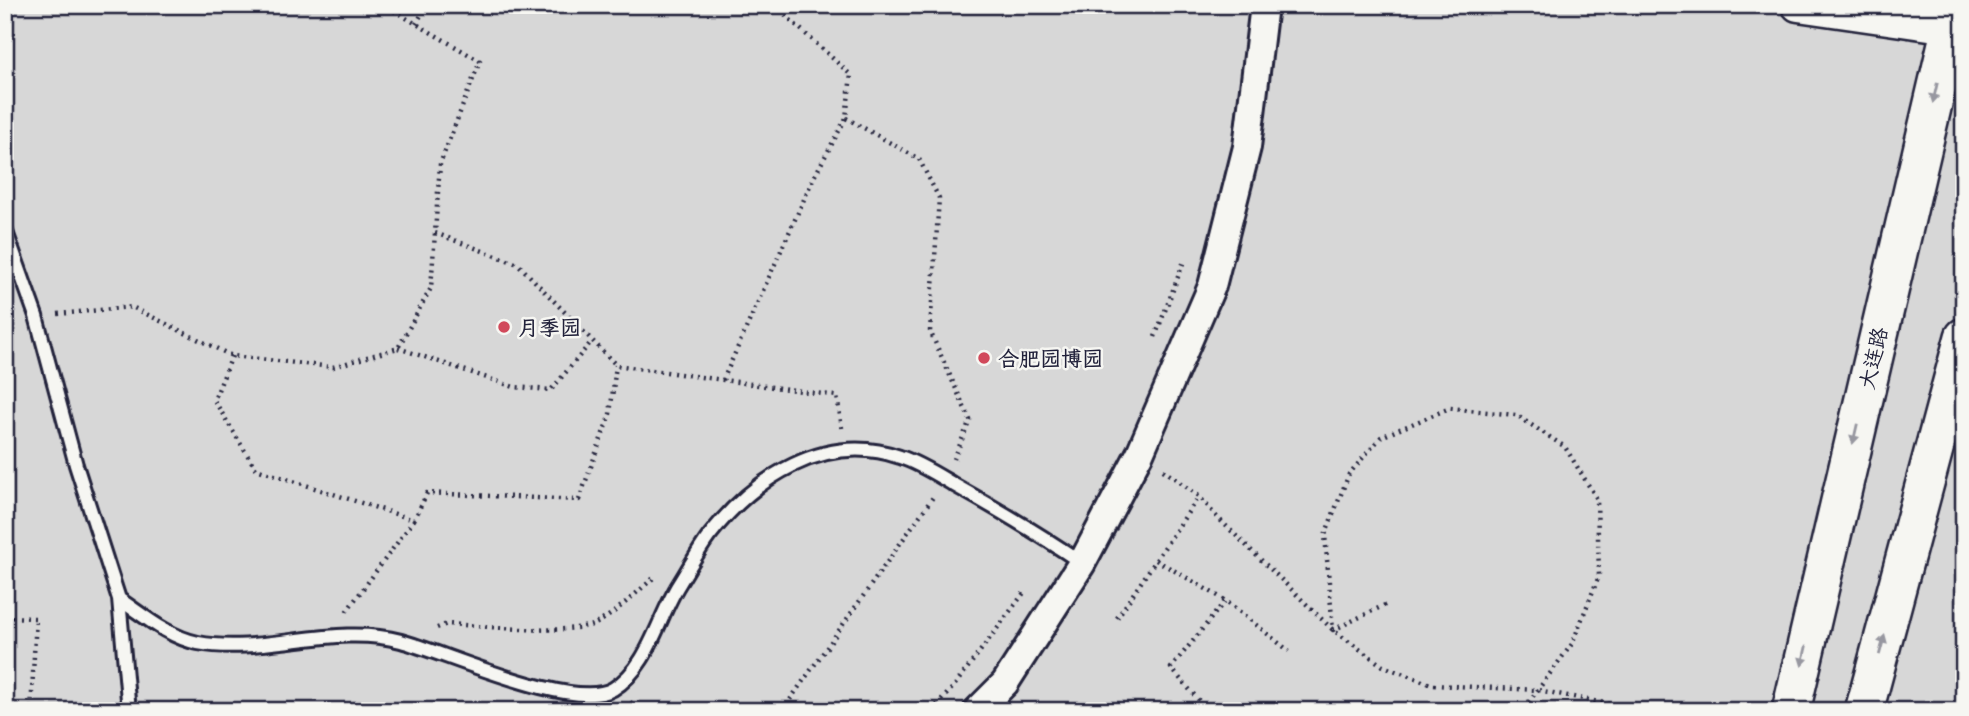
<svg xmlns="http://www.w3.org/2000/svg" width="1969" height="716" viewBox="0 0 1969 716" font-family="Delius,'LXGW WenKai TC',sans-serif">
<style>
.green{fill:#d7d7d7;stroke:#7c7c89;stroke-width:2}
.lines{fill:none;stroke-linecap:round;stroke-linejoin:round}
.service-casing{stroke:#22223b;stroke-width:18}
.minor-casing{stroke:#22223b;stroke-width:32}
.tertiary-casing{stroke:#22223b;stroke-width:37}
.secondary-casing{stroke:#22223b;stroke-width:42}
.path{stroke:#22223b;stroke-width:4.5;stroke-dasharray:2 5;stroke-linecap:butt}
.service{stroke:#f6f6f2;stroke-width:12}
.minor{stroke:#f6f6f2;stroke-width:26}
.tertiary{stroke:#f6f6f2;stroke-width:32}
.secondary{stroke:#f6f6f2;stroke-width:37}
.oneway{fill:#9797a0}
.poi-dot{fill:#d1495b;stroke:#f6f6f2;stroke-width:2.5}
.labels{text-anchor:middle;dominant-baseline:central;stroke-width:5;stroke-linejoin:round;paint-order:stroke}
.poi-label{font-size:21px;font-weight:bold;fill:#22223b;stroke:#f6f6f2;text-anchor:start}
.street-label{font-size:21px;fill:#22223b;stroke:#f6f6f2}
</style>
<rect width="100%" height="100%" fill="#f6f6f2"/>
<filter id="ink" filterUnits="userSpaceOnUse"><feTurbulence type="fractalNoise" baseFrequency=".0143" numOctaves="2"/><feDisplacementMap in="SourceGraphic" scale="14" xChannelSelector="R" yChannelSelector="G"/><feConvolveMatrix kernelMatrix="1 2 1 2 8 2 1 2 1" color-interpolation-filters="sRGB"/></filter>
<g filter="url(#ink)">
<path class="green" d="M 5,5 L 1964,5 L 1964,711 L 5,711 Z"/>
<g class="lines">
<g class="service-casing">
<path id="service" d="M 5,229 L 36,316 L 76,465 L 119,599 L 129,711
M 119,599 C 143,615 168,637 198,643 C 265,655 335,623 401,641 C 446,653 574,712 613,689 C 649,667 658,617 679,584 C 689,568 698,551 709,536 C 754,478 825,431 900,457 C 919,463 939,476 956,486 C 999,510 1041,535 1082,563"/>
</g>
<g class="minor-casing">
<path id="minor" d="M 977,711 L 1005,683 L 1082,563 L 1140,453 L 1212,286 L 1247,147 L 1264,5"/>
</g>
<g class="tertiary-casing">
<path id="tertiary" d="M 1798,5 L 1950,27"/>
</g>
<g class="secondary-casing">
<path id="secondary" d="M 1791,711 L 1956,5
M 1864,711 L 1964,337"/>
</g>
<path class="path" d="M 416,24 L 427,5
M 846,118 L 919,159 L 939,198 L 930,331 L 970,420 L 954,459
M 435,233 L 518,264 L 616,365 L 837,396 L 842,428
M 58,314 L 132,307 L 232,356 L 333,367 L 398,348 L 431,288 L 440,164 L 480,61 L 384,5
M 1155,337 L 1184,261
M 398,348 L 514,387 L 551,390 L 592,341
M 232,356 L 214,400 L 256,469 L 414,520 L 346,612
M 723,380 L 814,177 L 846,118 L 851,75 L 774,5
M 1163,470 L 1199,496 L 1217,517 L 1333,630 L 1383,666 L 1433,685 L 1538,690 L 1644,711
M 414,520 L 427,493 L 579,500 L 610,414 L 616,365
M 1156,560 L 1225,600 L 1289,651
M 1385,605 L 1333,630 L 1325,535 L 1349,474 L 1381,437 L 1450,408 L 1516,415 L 1565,447 L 1597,499 L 1599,576 L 1572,644 L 1522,711
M 5,617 L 36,618 L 31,711
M 1117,618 L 1199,496
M 437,628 L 447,624 C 487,626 555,635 592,625 C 609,620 641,588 656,576
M 630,702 L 643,711
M 782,711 L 933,497
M 932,711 L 954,686 L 1026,590
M 1208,711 L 1171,668 L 1225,601"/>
<use href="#service" class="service"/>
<use href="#minor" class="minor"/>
<use href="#tertiary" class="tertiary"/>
<use href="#secondary" class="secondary"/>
</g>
<defs><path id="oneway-solid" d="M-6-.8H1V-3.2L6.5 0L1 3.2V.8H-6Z" transform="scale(1.75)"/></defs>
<g class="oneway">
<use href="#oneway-solid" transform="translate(1935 93) rotate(103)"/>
<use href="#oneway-solid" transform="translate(1855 434) rotate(103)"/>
<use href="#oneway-solid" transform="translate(1882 645) rotate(-75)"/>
<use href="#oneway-solid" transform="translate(1804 656) rotate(103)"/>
</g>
</g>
<g class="poi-dot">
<circle cx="504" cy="327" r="7"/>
<circle cx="984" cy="358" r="7"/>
</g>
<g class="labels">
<g class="poi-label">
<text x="518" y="327">月季园</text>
<text x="998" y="358">合肥园博园</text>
</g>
<g class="street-label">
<text transform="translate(1873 358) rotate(-77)">大连路</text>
</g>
</g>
<rect width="1969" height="716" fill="none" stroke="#f6f6f2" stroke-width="28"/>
<rect x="14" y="14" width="1941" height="688" fill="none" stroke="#22223b" stroke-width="2.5" filter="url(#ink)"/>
</svg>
